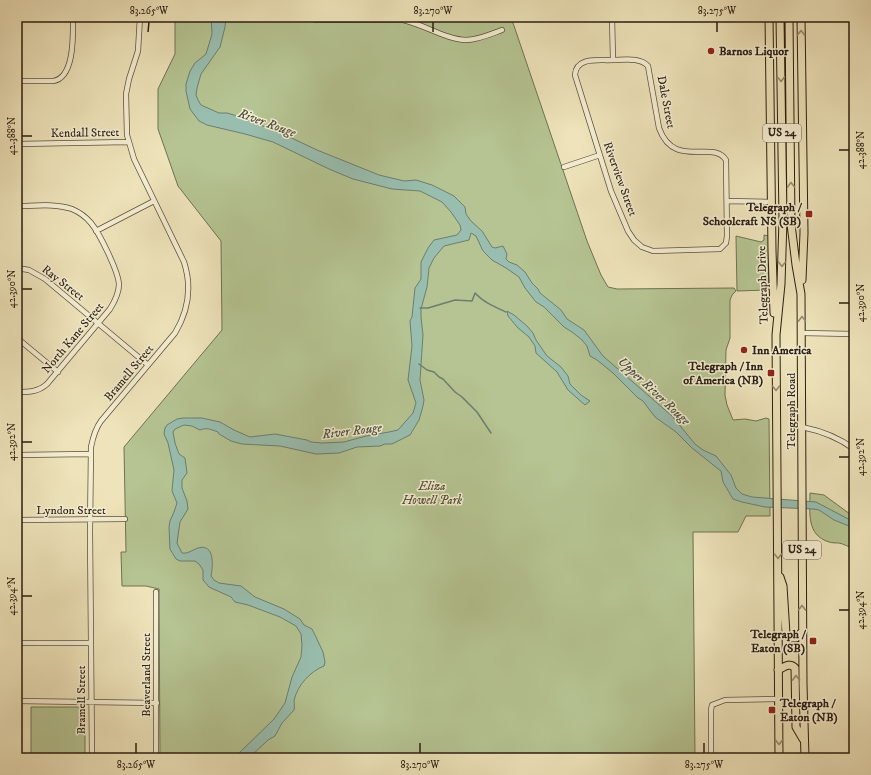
<svg xmlns="http://www.w3.org/2000/svg" width="871" height="775" viewBox="0 0 871 775" font-family="'IM FELL DW Pica',serif">
<style>
.green{fill:#b5c492;stroke:#707252}
.water{fill:#99beaf;stroke:#6d7e70}
.lines{fill:none;stroke-linecap:round;stroke-linejoin:round}
.stream{stroke:#6d7e70;stroke-width:1.5}
.minor-casing{stroke:#5b503b;stroke-width:6}
.primary-casing{stroke:#2a1f11;stroke-width:9}
.minor{stroke:#f4edd2;stroke-width:4.5}
.primary{stroke:#eee3ba;stroke-width:7}
.oneway{stroke:#968b6e}
.ticks{fill:none;stroke:#2a1f11;stroke-width:1.5}
.poi-dot{fill:#8f2418;stroke:#f4edd2;stroke-width:1.5}
.labels{text-anchor:middle;dominant-baseline:central;stroke-width:3;stroke-linejoin:round;paint-order:stroke}
.shield{fill:#f4edd2;stroke:#675d4b;stroke-width:1}
.shield-label{font-size:11px;font-weight:bold;fill:#2a1f11}
.poi-label{font-size:12px;font-weight:bold;fill:#2a1f11;stroke:#f4edd2;text-anchor:start}
.street-label{font-size:12px;fill:#2a1f11;stroke:#f4edd2}
.park-label{font-size:12px;font-style:italic;fill:#545138;stroke:#f4edd2}
.water-label{font-size:13px;font-style:italic;fill:#4b4f40;stroke:#f4edd2}
.neatline{fill:none;stroke:#2a1f11;stroke-width:1.5}
.ticks-label{font-size:10px;text-anchor:middle;fill:#2a1f11}
</style>
<rect width="100%" height="100%" fill="#eee3ba"/>
<filter id="stains"><feTurbulence type="fractalNoise" baseFrequency=".005" numOctaves="4"/><feColorMatrix values="0 0 0 0 .2 0 0 0 0 .09 0 0 0 0 .02 0 0 0 .5 -.17"/></filter>
<radialGradient id="worn" r=".72"><stop offset=".6" stop-color="#630" stop-opacity="0"/><stop offset="1" stop-color="#630" stop-opacity=".3"/></radialGradient>
<path class="green" d="M 175,17 L 511,17 L 587,241 L 601,275 L 608,287 L 617,289 L 734,288 L 736,291 L 732,295 L 730,300 L 730,338 L 726,350 L 725,395 L 727,405 L 733,420 L 745,419 L 756,421 L 766,418 L 769,419 L 770,516 L 746,516 L 738,532 L 693,532 L 695,758 L 160,758 L 159,589 L 146,586 L 122,586 L 121,552 L 126,552 L 124,447 L 222,330 L 221,241 L 178,186 L 158,129 L 158,89 L 175,54 Z
M 764,235 L 769,236 L 770,238 L 768,290 L 737,291 L 736,236 L 761,242 L 764,240 Z
M 810,493 L 824,495 L 854,517 L 854,549 C 849,547 844,544 839,543 C 836,543 832,543 829,542 C 806,535 810,512 810,493 Z
M 31,707 L 85,707 L 85,758 L 31,758 Z"/>
<path class="water" d="M 211,17 L 226,17 L 225,27 L 220,47 L 201,74 L 197,88 L 196,95 L 198,100 L 201,105 L 219,113 L 227,113 L 237,116 L 281,133 L 317,150 L 379,175 L 404,181 L 416,180 L 432,185 L 454,196 L 465,207 L 466,214 L 471,221 L 482,231 L 492,247 L 495,248 L 503,246 L 507,254 L 506,259 L 509,262 L 517,265 L 525,272 L 532,283 L 538,289 L 540,293 L 561,310 L 567,319 L 584,330 L 603,356 L 672,416 L 695,444 L 703,450 L 716,456 L 731,475 L 736,488 L 742,494 L 752,497 L 816,502 L 854,522 L 854,528 L 834,520 L 819,510 L 813,509 L 765,507 L 742,502 L 733,499 L 723,482 L 721,471 L 717,468 L 692,448 L 676,432 L 655,417 L 643,401 L 638,398 L 613,373 L 597,360 L 590,356 L 587,346 L 582,340 L 572,332 L 564,327 L 544,307 L 536,302 L 525,288 L 519,277 L 506,268 L 492,260 L 483,251 L 476,236 L 471,233 L 469,240 L 444,246 L 434,258 L 429,268 L 427,287 L 421,309 L 421,317 L 423,335 L 420,380 L 424,400 L 423,406 L 419,420 L 410,435 L 392,444 L 385,444 L 380,446 L 357,447 L 339,453 L 316,454 L 280,446 L 242,444 L 231,441 L 219,434 L 218,432 C 212,430 207,427 200,430 L 192,426 L 184,425 L 175,429 L 173,432 L 175,443 L 179,454 L 185,458 L 187,473 L 182,480 L 182,488 L 187,501 L 188,509 L 180,522 L 177,543 L 182,553 C 188,554 192,550 198,548 C 215,543 213,566 211,576 L 214,580 L 219,583 L 241,586 L 255,597 L 284,609 L 300,619 L 304,625 L 312,629 L 315,635 L 323,652 L 325,662 L 324,666 C 311,671 297,685 294,701 C 294,704 295,707 294,710 L 282,723 L 275,736 L 268,740 L 249,758 L 234,758 L 274,719 L 285,703 L 292,677 L 301,657 L 302,645 L 301,634 L 296,626 L 280,617 L 248,605 L 235,602 L 231,597 L 209,587 L 203,580 L 203,570 L 199,564 L 195,561 L 180,561 L 176,559 L 170,549 L 169,527 L 170,521 L 174,512 L 177,503 L 172,491 L 174,470 L 168,443 L 164,434 L 165,428 L 167,425 L 177,419 L 183,418 L 202,418 L 220,422 L 234,430 L 250,437 L 275,434 L 307,440 L 311,442 L 322,443 L 344,442 L 366,436 L 389,432 L 398,430 L 413,413 L 416,403 L 408,380 L 412,346 L 410,321 L 412,317 L 415,288 L 421,279 L 421,262 L 428,248 L 434,240 L 457,235 L 461,230 L 460,225 L 451,212 L 442,202 L 420,191 L 392,189 L 353,179 L 329,169 L 273,142 L 245,134 L 207,125 L 199,121 L 190,109 L 186,91 L 186,84 L 190,71 L 195,63 L 206,54 L 212,34 Z
M 507,311 L 514,315 L 527,326 L 533,333 L 536,340 L 547,356 L 561,367 L 568,376 L 570,384 L 581,395 L 590,401 L 585,405 L 568,390 L 557,372 L 536,353 L 535,346 L 529,337 L 518,328 L 508,316 Z"/>
<g class="lines">
<path class="stream" d="M 420,308 L 428,308 L 455,300 L 472,301 L 475,293 C 483,302 495,307 506,312
M 419,364 L 427,370 L 434,372 L 439,377 L 443,379 L 455,392 L 462,397 L 477,412 L 491,433"/>
<g class="minor-casing">
<path id="minor" d="M 612,17 L 613,60
M 316,20 L 403,20 C 423,24 447,40 466,40 C 478,40 491,34 502,30
M 613,60 C 624,60 640,57 648,66 L 659,128 C 674,170 713,139 726,160 L 727,236 L 726,243 L 720,249 L 653,251 L 642,247 L 634,240 L 628,231 L 611,191 L 575,75 C 576,56 599,61 613,60 Z
M 17,81 L 53,81 C 75,78 73,34 73,17
M 17,144 L 129,142
M 564,167 L 600,155
M 727,201 L 771,202
M 17,206 C 34,206 55,203 72,209 C 79,212 86,217 91,223 C 100,234 118,271 119,284 C 119,293 115,301 110,309 L 47,384 C 38,392 29,392 17,392
M 96,231 L 154,201
M 17,268 L 29,270 L 45,279 L 148,365
M 802,333 L 854,334
M 17,338 L 58,372
M 802,427 C 822,431 838,437 854,449
M 17,455 L 91,454
M 17,520 L 125,519
M 156,592 L 156,758
M 17,643 L 91,643
M 17,701 L 157,703
M 92,758 L 90,532 L 91,447 C 93,437 95,429 101,421 L 175,333 C 189,310 192,287 184,262 L 134,159 L 127,135 L 126,94 L 129,79 L 138,51 L 140,17
M 711,758 L 711,710 L 712,705 L 725,700 L 779,699"/>
</g>
<g class="primary-casing">
<path id="primary" d="M 769,17 L 772,250 L 774,313
M 789,17 L 791,224 L 796,265 L 801,294 L 803,684 L 805,758
M 801,17 L 804,233 L 802,280
M 780,577 L 783,586 L 786,634 L 790,638 L 796,638 L 802,632
M 778,670 C 784,667 790,662 795,668 L 796,727 L 803,739
M 779,758 L 776,335 L 781,284 L 783,220 L 780,17"/>
</g>
<use href="#minor" class="minor"/>
<use href="#primary" class="primary"/>
</g>
<defs><path id="oneway-chevron" d="M-2-3.5L2.5 0L-2 3.5" fill="none" stroke-width="1.6" stroke-linecap="round" stroke-linejoin="round"/></defs>
<g class="oneway">
<use href="#oneway-chevron" transform="translate(801 33) rotate(-90)"/>
<use href="#oneway-chevron" transform="translate(781 79) rotate(89)"/>
<use href="#oneway-chevron" transform="translate(791 185) rotate(-91)"/>
<use href="#oneway-chevron" transform="translate(782 264) rotate(91)"/>
<use href="#oneway-chevron" transform="translate(802 319) rotate(-91)"/>
<use href="#oneway-chevron" transform="translate(776 388) rotate(89)"/>
<use href="#oneway-chevron" transform="translate(778 556) rotate(89)"/>
<use href="#oneway-chevron" transform="translate(802 608) rotate(-90)"/>
<use href="#oneway-chevron" transform="translate(796 678) rotate(-92)"/>
<use href="#oneway-chevron" transform="translate(779 742) rotate(90)"/>
</g>
<path class="ticks" d="M 148,32 L 149,22M 433,32 L 433,22M 717,32 L 717,22M 22,136 L 32,136M 839,150 L 849,150M 22,289 L 32,289M 839,303 L 849,303M 22,442 L 32,442M 839,457 L 849,457M 22,596 L 32,596M 839,610 L 849,610M 136,753 L 136,743M 420,753 L 420,743M 704,753 L 704,743"/>
<g class="poi-dot">
<circle cx="711" cy="51" r="4"/>
<rect x="805" y="210" width="8" height="8" rx="2"/>
<circle cx="744" cy="350" r="4"/>
<rect x="767" y="369" width="8" height="8" rx="2"/>
<rect x="809" y="637" width="8" height="8" rx="2"/>
<rect x="768" y="706" width="8" height="8" rx="2"/>
</g>
<g class="labels">
<g class="shield">
<rect x="763" y="124" width="38" height="18" rx="3"/>
<rect x="783" y="541" width="38" height="18" rx="3"/>
</g>
<g class="shield-label">
<text x="782" y="133">US 24</text>
<text x="802" y="550">US 24</text>
</g>
<g class="poi-label">
<text x="719" y="51">Barnos Liquor</text>
<text x="801" y="207" text-anchor="end">Telegraph /<tspan x="801" dy="14">Schoolcraft NS (SB)</tspan></text>
<text x="752" y="350">Inn America</text>
<text x="763" y="366" text-anchor="end">Telegraph / Inn<tspan x="763" dy="14">of America (NB)</tspan></text>
<text x="805" y="634" text-anchor="end">Telegraph /<tspan x="805" dy="14">Eaton (SB)</tspan></text>
<text x="780" y="703">Telegraph /<tspan x="780" dy="14">Eaton (NB)</tspan></text>
</g>
<g class="street-label">
<text transform="translate(666 102) rotate(79)">Dale Street</text>
<text transform="translate(85 133) rotate(-1)">Kendall Street</text>
<text transform="translate(620 179) rotate(70)">Riverview Street</text>
<text transform="translate(63 283) rotate(38)">Ray Street</text>
<text transform="translate(763 285) rotate(-92)">Telegraph Drive</text>
<text transform="translate(73 338) rotate(-50)">North Kane Street</text>
<text transform="translate(129 373) rotate(-50)">Bramell Street</text>
<text transform="translate(791 411) rotate(-90)">Telegraph Road</text>
<text x="71" y="510">Lyndon Street</text>
<text transform="translate(146 675) rotate(-90)">Beaverland Street</text>
<text transform="translate(81 700) rotate(-90)">Bramell Street</text>
</g>
<g class="park-label">
<text x="432" y="486">Eliza<tspan x="432" dy="14">Howell Park</tspan></text>
</g>
<g class="water-label">
<text transform="translate(267 123) rotate(20)">River Rouge</text>
<text transform="translate(654 391) rotate(43)">Upper River Rouge</text>
<text transform="translate(352 431) rotate(-7)">River Rouge</text>
</g>
</g>
<rect width="871" height="775" fill="none" stroke="#eee3ba" stroke-width="44"/>
<rect x="22" y="22" width="827" height="731" class="neatline"/>
<g class="ticks-label">
<text x="149" y="14">83.265°W</text>
<text x="433" y="14">83.270°W</text>
<text x="717" y="14">83.275°W</text>
<text transform="translate(11 136) rotate(-90)" y="4">42.388°N</text>
<text transform="translate(860 150) rotate(-90)" y="4">42.388°N</text>
<text transform="translate(11 289) rotate(-90)" y="4">42.390°N</text>
<text transform="translate(860 303) rotate(-90)" y="4">42.390°N</text>
<text transform="translate(11 442) rotate(-90)" y="4">42.392°N</text>
<text transform="translate(860 457) rotate(-90)" y="4">42.392°N</text>
<text transform="translate(11 596) rotate(-90)" y="4">42.394°N</text>
<text transform="translate(860 610) rotate(-90)" y="4">42.394°N</text>
<text x="136" y="768">83.265°W</text>
<text x="420" y="768">83.270°W</text>
<text x="704" y="768">83.275°W</text>
</g>
<rect width="100%" height="100%" filter="url(#stains)"/>
<rect width="100%" height="100%" fill="url(#worn)"/>
</svg>
